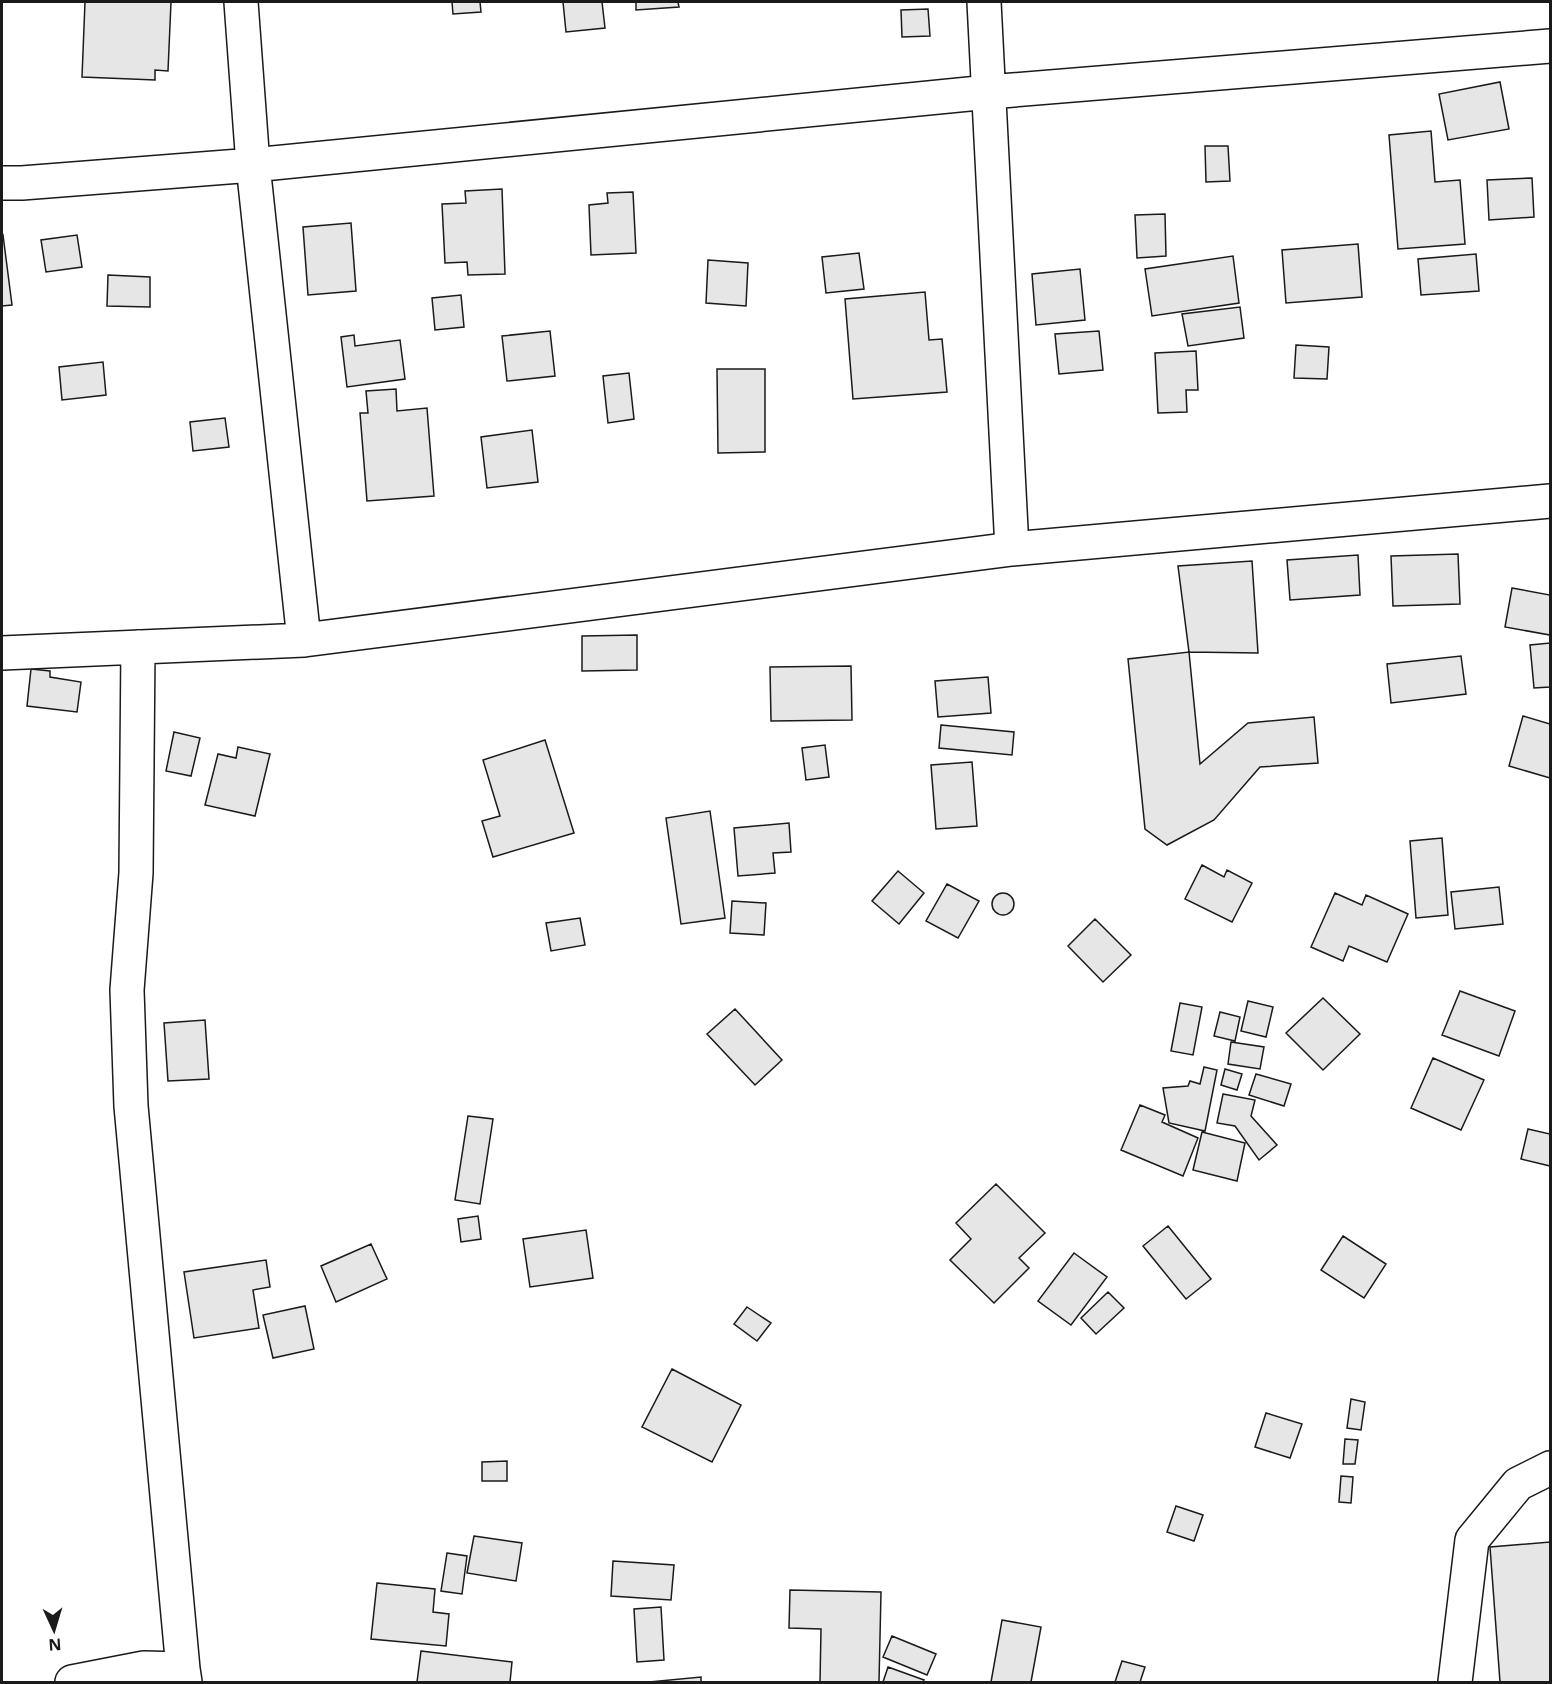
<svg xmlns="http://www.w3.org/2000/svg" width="1552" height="1684" viewBox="0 0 1552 1684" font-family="'Noto Sans',sans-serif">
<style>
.building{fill:#e6e6e6;stroke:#1a1a1a;stroke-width:1.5}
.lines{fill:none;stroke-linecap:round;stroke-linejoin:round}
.minor-casing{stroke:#1a1a1a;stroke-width:36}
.minor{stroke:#fff;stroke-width:33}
</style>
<rect width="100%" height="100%" fill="#fff"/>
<path class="building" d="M 85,2 L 171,2 L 168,71 L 155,70 L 155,80 L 82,77 Z
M 452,2 L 480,2 L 481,12 L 453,14 Z
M 563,2 L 602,2 L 605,28 L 566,32 Z
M 636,2 L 678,2 L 679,7 L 636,10 Z
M 928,9 L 930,36 L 902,37 L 901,10 Z
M 1500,82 L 1509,129 L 1448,140 L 1439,94 Z
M 1431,131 L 1435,182 L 1460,180 L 1465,244 L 1398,249 L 1389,135 Z
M 1205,146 L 1228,146 L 1230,181 L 1206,182 Z
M 1532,178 L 1534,217 L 1489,220 L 1487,180 Z
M 502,189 L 505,274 L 468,275 L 467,262 L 445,263 L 442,204 L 466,203 L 465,191 Z
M 633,192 L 636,253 L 591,255 L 589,205 L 608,203 L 607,193 Z
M 1165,214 L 1166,256 L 1137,258 L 1135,215 Z
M 351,223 L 356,291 L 308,295 L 303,227 Z
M 3,235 L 12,305 L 2,306 L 2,236 Z
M 77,235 L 82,267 L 46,272 L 41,240 Z
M 1358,244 L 1362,297 L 1286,303 L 1282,250 Z
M 859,253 L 864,289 L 826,293 L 822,257 Z
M 1476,254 L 1479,291 L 1421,295 L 1418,259 Z
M 1233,256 L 1239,303 L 1152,316 L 1145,269 Z
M 708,260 L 748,263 L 746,306 L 706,303 Z
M 1080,269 L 1085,320 L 1036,325 L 1032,274 Z
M 108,275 L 150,277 L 150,307 L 107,306 Z
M 925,292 L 929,340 L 942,339 L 947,392 L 853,399 L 845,299 Z
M 461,295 L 464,327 L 435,330 L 432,298 Z
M 1240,307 L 1244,338 L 1188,346 L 1182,314 Z
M 550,331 L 555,376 L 507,381 L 502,336 Z
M 1099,331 L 1103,370 L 1059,374 L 1055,334 Z
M 354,335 L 355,346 L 400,340 L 405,379 L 347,387 L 341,337 Z
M 1296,345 L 1329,347 L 1327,379 L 1294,378 Z
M 1196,351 L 1198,390 L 1186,390 L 1187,412 L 1158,413 L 1155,353 Z
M 103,362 L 106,395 L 62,400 L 59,367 Z
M 717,369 L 765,369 L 765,452 L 718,453 Z
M 629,373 L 634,419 L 608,423 L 603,376 Z
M 396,389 L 397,411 L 427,408 L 434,496 L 367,501 L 360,413 L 368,413 L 366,391 Z
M 225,418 L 229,447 L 193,451 L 190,422 Z
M 532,430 L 538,482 L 487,488 L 481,437 Z
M 1458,554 L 1460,604 L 1393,606 L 1391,556 Z
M 1358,555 L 1360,595 L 1290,600 L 1287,560 Z
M 1252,561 L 1258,653 L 1189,652 L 1178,566 Z
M 1512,588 L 1550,595 L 1550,635 L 1505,627 Z
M 637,635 L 637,670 L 582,671 L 582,636 Z
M 1550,643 L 1550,687 L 1534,688 L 1530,645 Z
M 1189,652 L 1200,764 L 1248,723 L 1314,717 L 1318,763 L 1260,767 L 1214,820 L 1167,845 L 1145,829 L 1128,659 Z
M 1461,656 L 1466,694 L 1391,703 L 1387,664 Z
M 851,666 L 852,720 L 771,721 L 770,667 Z
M 31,669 L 50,671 L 50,677 L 81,682 L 77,712 L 27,706 Z
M 988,677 L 991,713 L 938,717 L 935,681 Z
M 1523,716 L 1550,724 L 1550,778 L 1509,766 Z
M 941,725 L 1014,732 L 1012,755 L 939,748 Z
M 174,732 L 200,738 L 191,776 L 166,771 Z
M 545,740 L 574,833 L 493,857 L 482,821 L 500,816 L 483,760 Z
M 825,745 L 829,777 L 806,780 L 802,748 Z
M 238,747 L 270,754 L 255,816 L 205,805 L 218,754 L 236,758 Z
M 972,762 L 977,826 L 936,829 L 931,765 Z
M 710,811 L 725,918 L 681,924 L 666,818 Z
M 789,823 L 791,852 L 773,853 L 775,873 L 738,876 L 734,828 Z
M 1442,838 L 1448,915 L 1416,918 L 1410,841 Z
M 1202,865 L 1224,877 L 1227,870 L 1252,883 L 1232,922 L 1185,899 Z
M 898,871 L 924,893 L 899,924 L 872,901 Z
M 947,884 L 979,901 L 958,938 L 926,921 Z
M 1499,887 L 1503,924 L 1455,929 L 1451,892 Z
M992 904a11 11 0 1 1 22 0a11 11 0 1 1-22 0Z
M 1335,893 L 1362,905 L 1366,895 L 1408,914 L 1387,962 L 1349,946 L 1343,961 L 1311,947 Z
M 732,901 L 766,903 L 764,935 L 730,933 Z
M 580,918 L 585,945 L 551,951 L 546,923 Z
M 1095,919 L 1131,955 L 1103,982 L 1068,946 Z
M 1460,991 L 1515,1011 L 1499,1056 L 1442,1035 Z
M 1323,998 L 1360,1034 L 1323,1070 L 1286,1033 Z
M 1248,1001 L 1273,1007 L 1266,1037 L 1241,1031 Z
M 1180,1003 L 1202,1007 L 1193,1055 L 1171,1051 Z
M 735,1009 L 782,1060 L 755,1085 L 707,1034 Z
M 1220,1012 L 1240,1017 L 1235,1041 L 1214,1036 Z
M 205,1020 L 209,1079 L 168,1081 L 164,1023 Z
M 1231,1042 L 1264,1047 L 1260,1069 L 1228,1064 Z
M 1433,1058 L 1484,1080 L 1461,1130 L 1411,1108 Z
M 1204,1067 L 1217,1070 L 1205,1131 L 1169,1123 L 1163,1088 L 1188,1086 L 1190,1081 L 1200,1084 Z
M 1225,1069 L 1242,1074 L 1237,1090 L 1221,1085 Z
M 1256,1074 L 1291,1084 L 1284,1106 L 1249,1095 Z
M 1223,1094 L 1255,1100 L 1251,1116 L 1277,1145 L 1259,1160 L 1235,1126 L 1217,1123 Z
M 1140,1105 L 1165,1115 L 1162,1122 L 1198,1138 L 1183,1176 L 1121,1150 Z
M 468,1116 L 493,1119 L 480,1204 L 455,1200 Z
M 1528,1129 L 1550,1134 L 1550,1166 L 1521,1159 Z
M 1202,1132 L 1245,1143 L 1237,1181 L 1193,1170 Z
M 996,1184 L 1045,1233 L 1019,1258 L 1029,1268 L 994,1303 L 950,1260 L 971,1239 L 956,1223 Z
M 478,1216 L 481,1239 L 461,1242 L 458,1219 Z
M 1168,1226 L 1211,1279 L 1186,1299 L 1143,1246 Z
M 586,1230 L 593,1278 L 530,1287 L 523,1239 Z
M 1343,1236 L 1386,1264 L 1364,1298 L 1321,1270 Z
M 371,1244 L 387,1279 L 336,1302 L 321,1266 Z
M 1074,1253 L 1107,1277 L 1071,1325 L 1038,1301 Z
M 266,1260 L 270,1287 L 253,1290 L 259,1328 L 194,1338 L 184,1272 Z
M 1108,1292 L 1124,1308 L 1096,1334 L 1081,1318 Z
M 305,1306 L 314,1349 L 273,1358 L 263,1315 Z
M 747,1307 L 771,1323 L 757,1341 L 734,1324 Z
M 672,1369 L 741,1405 L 712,1462 L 642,1427 Z
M 1351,1399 L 1365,1402 L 1361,1430 L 1347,1428 Z
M 1266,1413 L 1302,1424 L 1290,1458 L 1255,1447 Z
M 1345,1439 L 1358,1440 L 1355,1464 L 1343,1464 Z
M 507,1461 L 507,1481 L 482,1481 L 482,1462 Z
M 1341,1476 L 1353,1477 L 1351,1503 L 1339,1502 Z
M 1176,1506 L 1203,1515 L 1194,1541 L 1167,1532 Z
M 474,1536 L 522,1543 L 516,1581 L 467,1573 Z
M 1550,1542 L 1550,1682 L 1500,1682 L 1490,1547 Z
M 447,1553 L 467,1556 L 462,1594 L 441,1591 Z
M 613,1561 L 674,1565 L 671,1600 L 611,1596 Z
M 377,1583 L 435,1589 L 433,1612 L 449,1614 L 446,1646 L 371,1639 Z
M 790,1590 L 881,1592 L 879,1682 L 820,1682 L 821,1629 L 789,1628 Z
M 661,1607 L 664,1660 L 637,1662 L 634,1609 Z
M 1002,1620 L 1041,1627 L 1031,1682 L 991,1682 Z
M 892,1636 L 936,1654 L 927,1675 L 883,1657 Z
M 421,1651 L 512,1662 L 510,1682 L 417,1682 Z
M 1122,1661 L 1145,1667 L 1140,1682 L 1115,1682 Z
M 888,1667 L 924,1680 L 923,1682 L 883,1682 Z
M 701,1677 L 701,1682 L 649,1682 Z"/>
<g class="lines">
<g class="minor-casing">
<path id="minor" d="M 241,2 L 253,165 L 304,640
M 984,2 L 1012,549
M 2,183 L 22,183 L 253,165 L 989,92 L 1550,46
M 138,647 L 136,873 L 127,990 L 131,1106 L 183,1669
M 2,653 L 304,640 L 1012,549 L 1550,501
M 72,1682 L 144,1668 L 183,1669 L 185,1682
M 1455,1682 L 1472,1540 L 1518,1484 L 1550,1468"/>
</g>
<use href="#minor" class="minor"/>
</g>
<rect width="1552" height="1684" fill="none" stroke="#1a1a1a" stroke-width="6"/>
<g transform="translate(54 1630) rotate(176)" stroke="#ffffff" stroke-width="4.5" paint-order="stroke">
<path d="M0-4.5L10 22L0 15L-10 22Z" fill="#1a1a1a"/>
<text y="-9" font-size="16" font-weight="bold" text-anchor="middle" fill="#1a1a1a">N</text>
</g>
</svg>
